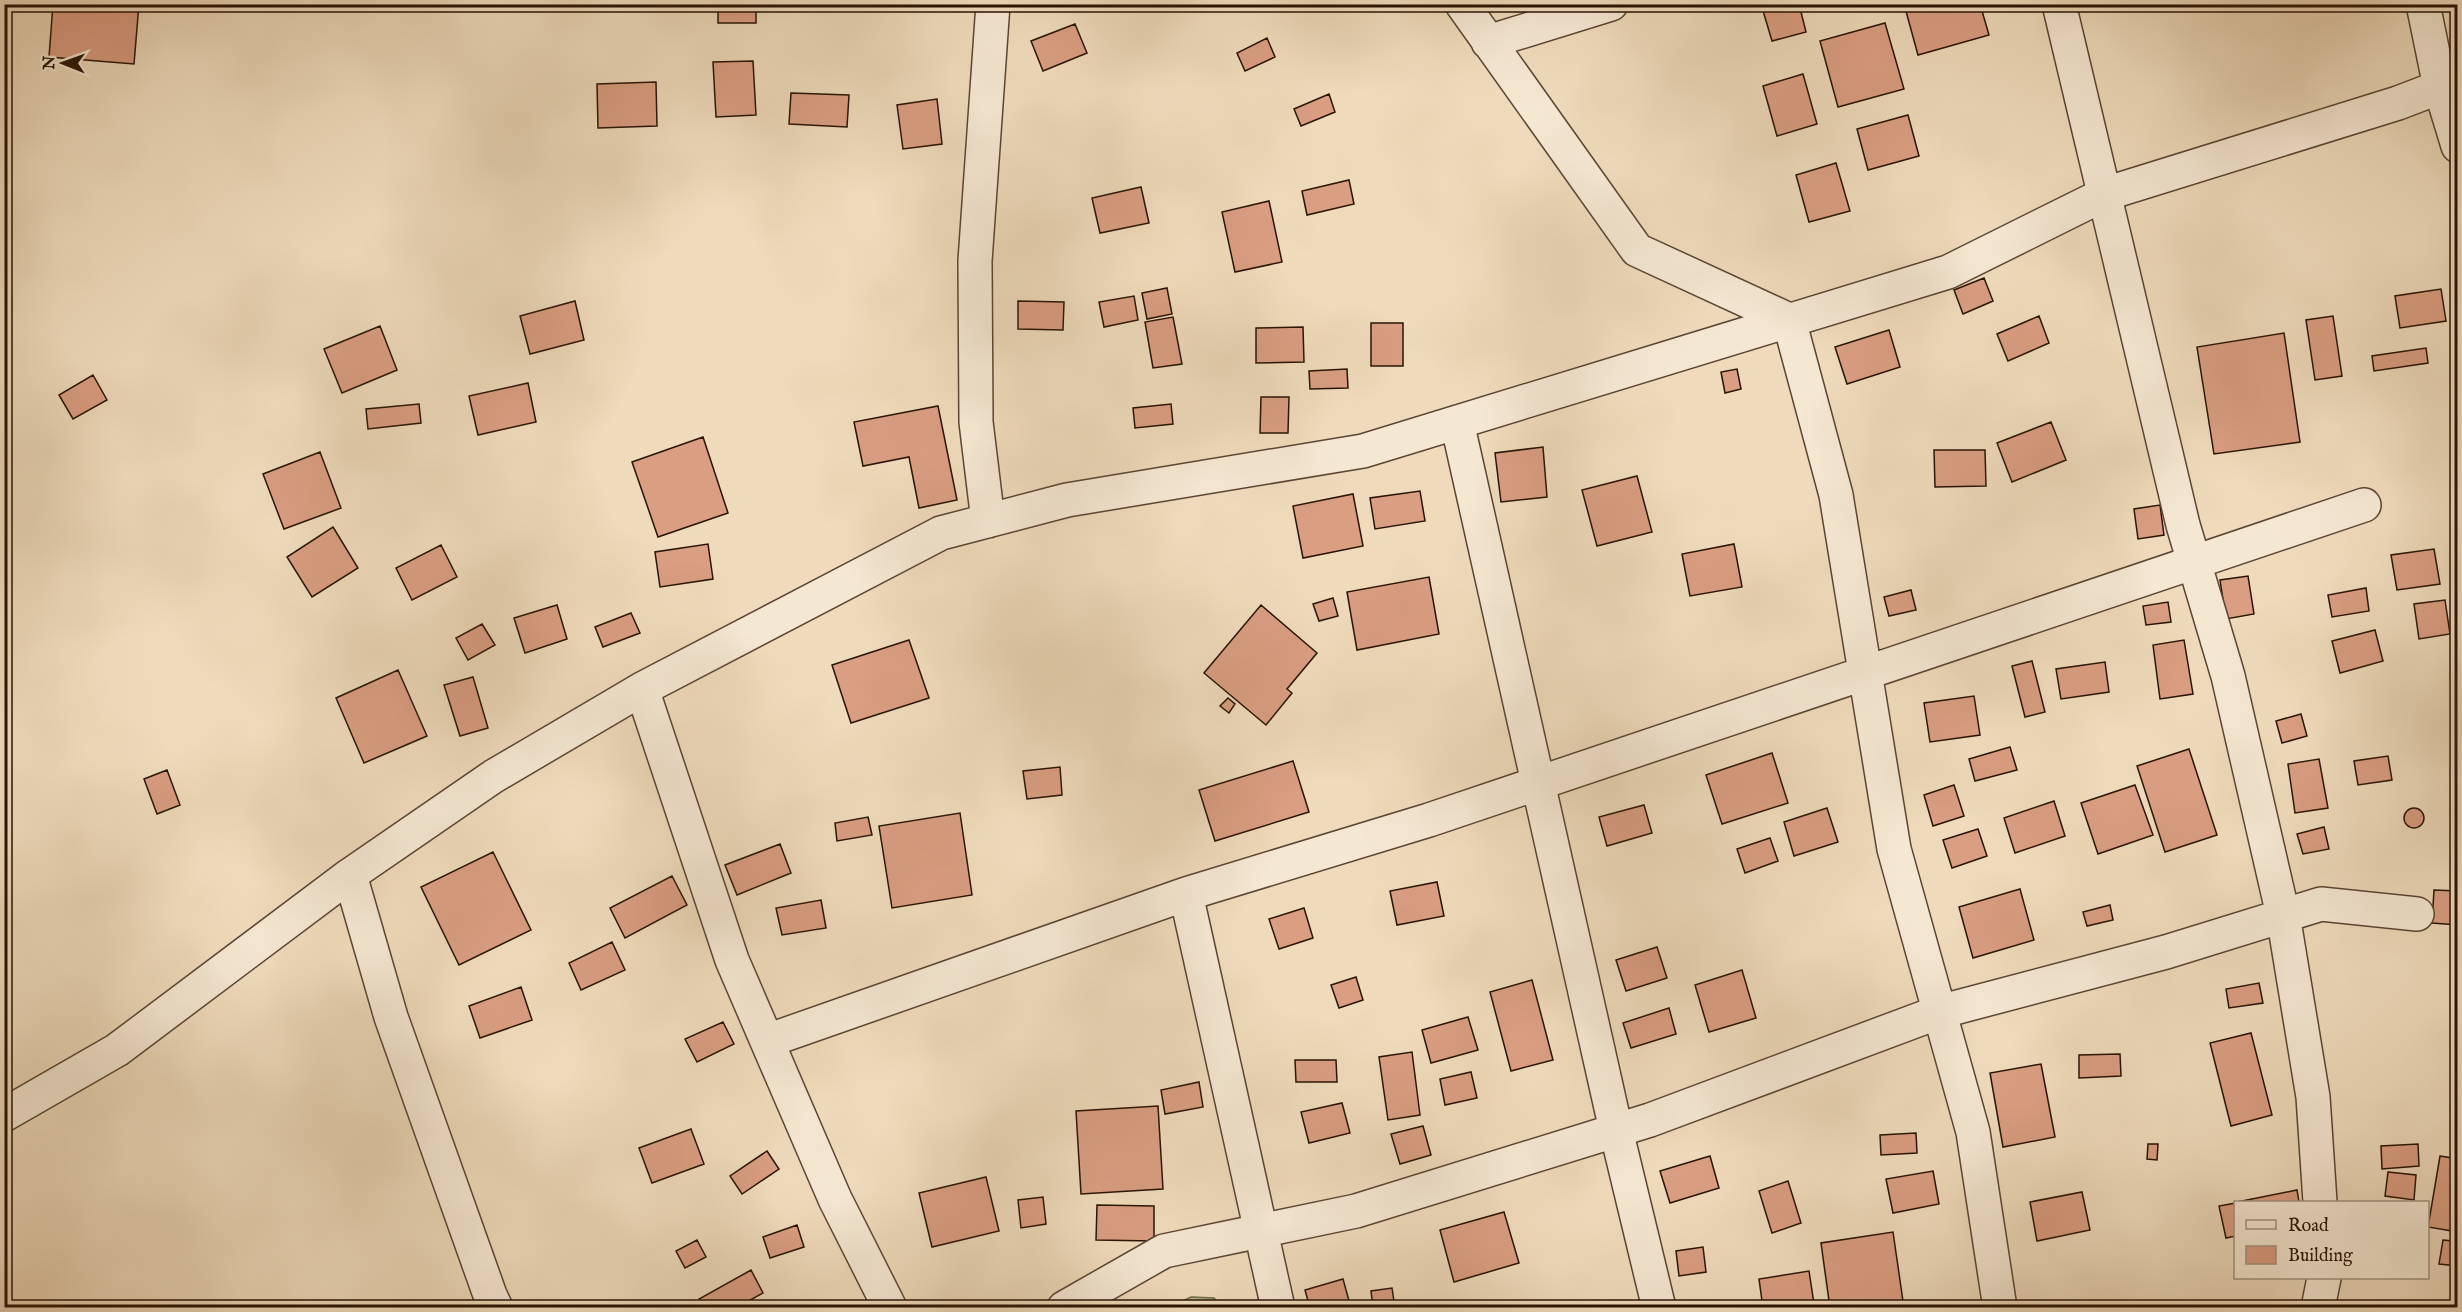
<svg xmlns="http://www.w3.org/2000/svg" width="2462" height="1312" viewBox="0 0 2462 1312" font-family="'IM FELL English',serif">
<style>
.green{fill:#bac090;stroke:#716a4a;stroke-width:1.5}
.building{fill:#da9e82;stroke:#281305;stroke-width:1.5}
.lines{fill:none;stroke-linecap:round;stroke-linejoin:round}
.minor-casing{stroke:#5a4533;stroke-width:36}
.minor{stroke:#f5e8d3;stroke-width:33}
</style>
<rect width="100%" height="100%" fill="#efdbbc"/>
<filter id="stains"><feTurbulence type="fractalNoise" baseFrequency=".00333" numOctaves="4"/><feColorMatrix values="0 0 0 0 .2 0 0 0 0 .09 0 0 0 0 .02 0 0 0 .5 -.17"/></filter>
<radialGradient id="worn" r=".72"><stop offset=".6" stop-color="#630" stop-opacity="0"/><stop offset="1" stop-color="#630" stop-opacity=".3"/></radialGradient>
<path class="green" d="M 1191,1297 L 1214,1298 L 1221,1306 L 1228,1307 L 1176,1307 L 1176,1304 Z"/>
<path class="building" d="M 53,4 L 139,4 L 134,64 L 49,57 Z
M 718,4 L 756,4 L 756,23 L 718,23 Z
M 1761,4 L 1799,4 L 1806,32 L 1772,41 Z
M 1904,4 L 1980,4 L 1989,35 L 1918,55 Z
M 1885,23 L 1904,89 L 1838,107 L 1820,41 Z
M 1075,24 L 1087,53 L 1043,71 L 1031,41 Z
M 1267,38 L 1275,57 L 1245,71 L 1237,53 Z
M 753,61 L 756,115 L 716,117 L 713,62 Z
M 1803,74 L 1817,124 L 1777,136 L 1763,86 Z
M 656,82 L 657,126 L 598,128 L 597,84 Z
M 791,93 L 849,95 L 847,127 L 789,124 Z
M 1329,94 L 1335,112 L 1301,126 L 1294,109 Z
M 937,99 L 942,144 L 903,149 L 897,105 Z
M 1908,115 L 1919,156 L 1868,170 L 1857,129 Z
M 1836,163 L 1850,211 L 1809,222 L 1796,175 Z
M 1349,180 L 1354,204 L 1307,215 L 1302,191 Z
M 1141,187 L 1149,223 L 1100,233 L 1092,198 Z
M 1269,201 L 1282,262 L 1235,272 L 1222,212 Z
M 1984,278 L 1993,301 L 1963,314 L 1954,290 Z
M 1167,288 L 1172,314 L 1147,319 L 1142,293 Z
M 2441,289 L 2446,321 L 2400,328 L 2395,296 Z
M 1134,296 L 1138,320 L 1104,327 L 1099,302 Z
M 575,301 L 584,340 L 530,354 L 520,316 Z
M 1018,301 L 1064,302 L 1063,330 L 1018,329 Z
M 2039,316 L 2049,343 L 2008,361 L 1997,334 Z
M 2333,316 L 2342,376 L 2315,380 L 2306,320 Z
M 1173,317 L 1182,364 L 1153,368 L 1145,322 Z
M 1371,323 L 1403,323 L 1403,366 L 1371,366 Z
M 380,326 L 397,370 L 342,393 L 324,349 Z
M 1303,327 L 1304,362 L 1256,363 L 1256,328 Z
M 1889,330 L 1900,367 L 1847,384 L 1835,347 Z
M 2284,333 L 2300,442 L 2214,454 L 2197,347 Z
M 2426,348 L 2428,363 L 2374,371 L 2372,356 Z
M 1347,369 L 1348,388 L 1310,389 L 1309,371 Z
M 1737,369 L 1741,389 L 1725,393 L 1721,372 Z
M 93,375 L 107,400 L 73,419 L 59,395 Z
M 528,383 L 536,422 L 478,435 L 469,396 Z
M 1261,397 L 1289,397 L 1288,433 L 1260,433 Z
M 419,404 L 421,423 L 368,429 L 366,409 Z
M 1171,404 L 1173,424 L 1135,428 L 1133,408 Z
M 938,406 L 957,500 L 919,508 L 909,457 L 863,466 L 854,422 Z
M 2051,422 L 2066,460 L 2012,482 L 1997,443 Z
M 703,437 L 728,513 L 658,537 L 632,462 Z
M 1543,447 L 1547,497 L 1501,502 L 1495,453 Z
M 1934,450 L 1985,450 L 1986,486 L 1935,487 Z
M 320,452 L 341,508 L 284,529 L 263,474 Z
M 1637,476 L 1652,532 L 1597,546 L 1582,490 Z
M 1420,491 L 1425,521 L 1375,529 L 1370,498 Z
M 1353,494 L 1363,546 L 1303,558 L 1293,506 Z
M 2160,505 L 2164,535 L 2138,539 L 2134,509 Z
M 333,527 L 358,568 L 312,597 L 287,557 Z
M 708,544 L 713,579 L 660,587 L 655,552 Z
M 1734,544 L 1742,587 L 1690,596 L 1682,554 Z
M 441,545 L 457,577 L 412,600 L 396,568 Z
M 2434,549 L 2440,584 L 2397,590 L 2391,555 Z
M 2248,576 L 2254,614 L 2226,619 L 2220,580 Z
M 1429,577 L 1439,634 L 1357,650 L 1347,592 Z
M 2366,588 L 2369,611 L 2332,617 L 2328,595 Z
M 1911,590 L 1916,610 L 1889,616 L 1884,597 Z
M 1333,598 L 1338,616 L 1319,621 L 1313,604 Z
M 2445,600 L 2450,634 L 2419,639 L 2414,604 Z
M 2168,602 L 2171,622 L 2146,625 L 2143,606 Z
M 557,605 L 567,639 L 525,653 L 514,618 Z
M 1261,605 L 1317,653 L 1287,689 L 1292,693 L 1266,725 L 1204,673 Z
M 631,613 L 640,633 L 603,647 L 595,627 Z
M 482,624 L 495,645 L 468,660 L 456,638 Z
M 2375,630 L 2383,661 L 2340,673 L 2332,641 Z
M 909,640 L 929,698 L 851,723 L 832,665 Z
M 2184,640 L 2193,694 L 2160,699 L 2153,645 Z
M 2032,661 L 2045,712 L 2025,717 L 2012,666 Z
M 2105,662 L 2109,692 L 2061,699 L 2056,669 Z
M 398,670 L 427,736 L 364,763 L 336,698 Z
M 473,677 L 488,728 L 460,736 L 444,685 Z
M 1974,696 L 1980,735 L 1930,742 L 1924,703 Z
M 1228,698 L 1235,704 L 1229,713 L 1220,706 Z
M 2301,714 L 2307,736 L 2282,743 L 2276,721 Z
M 2010,747 L 2017,770 L 1975,781 L 1969,759 Z
M 2189,749 L 2217,835 L 2165,852 L 2137,766 Z
M 1772,753 L 1788,803 L 1722,824 L 1706,775 Z
M 2388,756 L 2392,780 L 2358,785 L 2354,761 Z
M 2319,759 L 2328,808 L 2295,813 L 2288,764 Z
M 1293,761 L 1309,812 L 1215,841 L 1199,790 Z
M 1060,767 L 1062,795 L 1027,799 L 1023,771 Z
M 167,770 L 180,805 L 157,814 L 144,779 Z
M 1954,785 L 1964,816 L 1933,826 L 1924,795 Z
M 2135,785 L 2153,835 L 2098,854 L 2081,803 Z
M 2054,801 L 2065,836 L 2015,853 L 2004,818 Z
M 1644,805 L 1652,833 L 1607,846 L 1599,817 Z
M 1827,808 L 1838,842 L 1794,856 L 1784,822 Z
M2404 818a10 10 0 1 1 20 0a10 10 0 1 1-20 0Z
M 960,813 L 972,895 L 892,908 L 879,826 Z
M 868,817 L 872,835 L 837,841 L 835,823 Z
M 2324,827 L 2329,849 L 2303,854 L 2297,834 Z
M 1978,829 L 1987,856 L 1952,868 L 1943,840 Z
M 1770,838 L 1778,861 L 1745,873 L 1737,849 Z
M 780,844 L 791,873 L 737,895 L 725,865 Z
M 493,852 L 531,930 L 459,965 L 421,887 Z
M 672,876 L 687,905 L 625,938 L 610,908 Z
M 1437,882 L 1444,916 L 1397,925 L 1390,891 Z
M 2020,889 L 2034,940 L 1973,958 L 1959,907 Z
M 2434,890 L 2458,891 L 2458,925 L 2432,923 Z
M 821,900 L 826,928 L 782,935 L 776,908 Z
M 2110,905 L 2113,920 L 2087,926 L 2083,912 Z
M 1304,908 L 1313,938 L 1279,949 L 1269,919 Z
M 612,942 L 625,970 L 581,990 L 569,963 Z
M 1657,947 L 1667,978 L 1626,991 L 1616,960 Z
M 1742,970 L 1756,1018 L 1709,1032 L 1695,985 Z
M 1356,977 L 1363,1000 L 1339,1008 L 1331,985 Z
M 1532,980 L 1553,1060 L 1511,1071 L 1490,992 Z
M 2259,983 L 2263,1003 L 2229,1008 L 2226,989 Z
M 521,987 L 532,1020 L 480,1038 L 469,1006 Z
M 1669,1008 L 1676,1034 L 1631,1048 L 1623,1023 Z
M 1468,1017 L 1478,1050 L 1431,1063 L 1422,1030 Z
M 723,1022 L 734,1044 L 697,1062 L 685,1039 Z
M 2251,1033 L 2272,1115 L 2231,1126 L 2210,1043 Z
M 1412,1052 L 1420,1115 L 1388,1120 L 1379,1057 Z
M 2120,1054 L 2121,1076 L 2079,1078 L 2079,1055 Z
M 1295,1060 L 1336,1060 L 1337,1082 L 1296,1082 Z
M 2041,1064 L 2055,1137 L 2003,1147 L 1990,1073 Z
M 1471,1072 L 1477,1098 L 1445,1105 L 1440,1079 Z
M 1199,1082 L 1203,1107 L 1165,1114 L 1161,1090 Z
M 1342,1103 L 1350,1133 L 1309,1143 L 1301,1112 Z
M 1158,1106 L 1163,1189 L 1081,1194 L 1076,1111 Z
M 1423,1126 L 1431,1155 L 1400,1164 L 1391,1134 Z
M 691,1129 L 704,1164 L 652,1183 L 639,1148 Z
M 1916,1133 L 1917,1153 L 1881,1155 L 1880,1135 Z
M 2148,1144 L 2158,1144 L 2157,1160 L 2147,1159 Z
M 2418,1144 L 2419,1166 L 2382,1169 L 2381,1146 Z
M 767,1151 L 779,1169 L 742,1194 L 730,1176 Z
M 1710,1156 L 1719,1188 L 1670,1203 L 1660,1171 Z
M 2440,1156 L 2458,1159 L 2458,1232 L 2428,1227 Z
M 1933,1171 L 1939,1204 L 1893,1213 L 1886,1179 Z
M 2388,1172 L 2416,1175 L 2414,1200 L 2385,1196 Z
M 986,1177 L 999,1231 L 932,1247 L 919,1193 Z
M 1788,1181 L 1801,1223 L 1772,1233 L 1759,1191 Z
M 2297,1190 L 2299,1202 L 2237,1202 Z
M 2082,1192 L 2090,1230 L 2037,1241 L 2030,1202 Z
M 1043,1197 L 1046,1224 L 1021,1228 L 1018,1200 Z
M 2236,1203 L 2236,1236 L 2226,1238 L 2219,1206 Z
M 1097,1205 L 1154,1206 L 1154,1241 L 1096,1240 Z
M 1504,1212 L 1519,1263 L 1454,1282 L 1440,1230 Z
M 797,1225 L 804,1247 L 770,1258 L 763,1237 Z
M 1893,1232 L 1904,1308 L 1830,1308 L 1821,1243 Z
M 697,1240 L 706,1257 L 685,1268 L 676,1251 Z
M 2443,1240 L 2453,1241 L 2452,1248 L 2458,1249 L 2458,1266 L 2439,1264 Z
M 1703,1247 L 1706,1272 L 1679,1276 L 1676,1251 Z
M 751,1270 L 763,1293 L 736,1308 L 703,1308 L 699,1299 Z
M 1809,1271 L 1814,1304 L 1789,1308 L 1763,1308 L 1759,1279 Z
M 1343,1279 L 1351,1308 L 1310,1308 L 1305,1290 Z
M 1392,1288 L 1395,1308 L 1373,1308 L 1371,1291 Z"/>
<g class="lines">
<g class="minor-casing">
<path id="minor" d="M 1462,4 L 1637,250 L 1789,320 L 1836,495 L 1894,849 L 1973,1132 L 2000,1308
M 2059,4 L 2183,525 L 2228,676 L 2283,915 L 2313,1097 L 2320,1202
M 2423,4 L 2440,87 L 2458,146
M 1488,42 L 1611,4
M 1457,422 L 1616,1130 L 1659,1308
M 988,521 L 976,422 L 975,261 L 993,4
M 642,689 L 732,960 L 835,1199 L 890,1308
M 350,875 L 391,1017 L 490,1295 L 496,1308
M 1186,894 L 1278,1308
M 767,1041 L 1186,894 L 1429,820 L 2364,505
M 4,1115 L 117,1050 L 350,875 L 494,776 L 642,689 L 941,533 L 1067,500 L 1363,451 L 1948,272 L 2105,194 L 2398,103 L 2458,80
M 1064,1308 L 1164,1251 L 1356,1211 L 1650,1120 L 1939,1012 L 2166,952 L 2321,904 L 2417,914
M 2318,1308 L 2324,1278"/>
</g>
<use href="#minor" class="minor"/>
</g>
<rect width="2462" height="1312" fill="none" stroke="#efdbbc" stroke-width="24"/>
<rect x="6" y="6" width="2450" height="1300" fill="none" stroke="#281305" stroke-width="3"/>
<rect x="12" y="12" width="2438" height="1288" fill="none" stroke="#281305" stroke-width="1.5"/>
<rect x="2234" y="1201" width="195" height="78" fill="#f5e8d3" stroke="#a39381" stroke-width="1.5"/>
<rect x="2246" y="1220" width="30" height="9" fill="#f5e8d3" stroke="#a39381" stroke-width="1.5"/>
<text x="2288" y="1231" font-size="18" fill="#281305">Road</text>
<rect x="2246" y="1246" width="30" height="18" fill="#da9e82" stroke="#a39381" stroke-width="1.5"/>
<text x="2288" y="1261" font-size="18" fill="#281305">Building</text>
<g transform="translate(63 63) rotate(271)" stroke="#f5e8d3" stroke-width="4.5" paint-order="stroke">
<path d="M0-4.5L10 22L0 15L-10 22Z" fill="#281305"/>
<text y="-9" font-size="16" font-weight="bold" text-anchor="middle" fill="#281305">N</text>
</g>
<rect width="100%" height="100%" filter="url(#stains)"/>
<rect width="100%" height="100%" fill="url(#worn)"/>
</svg>
